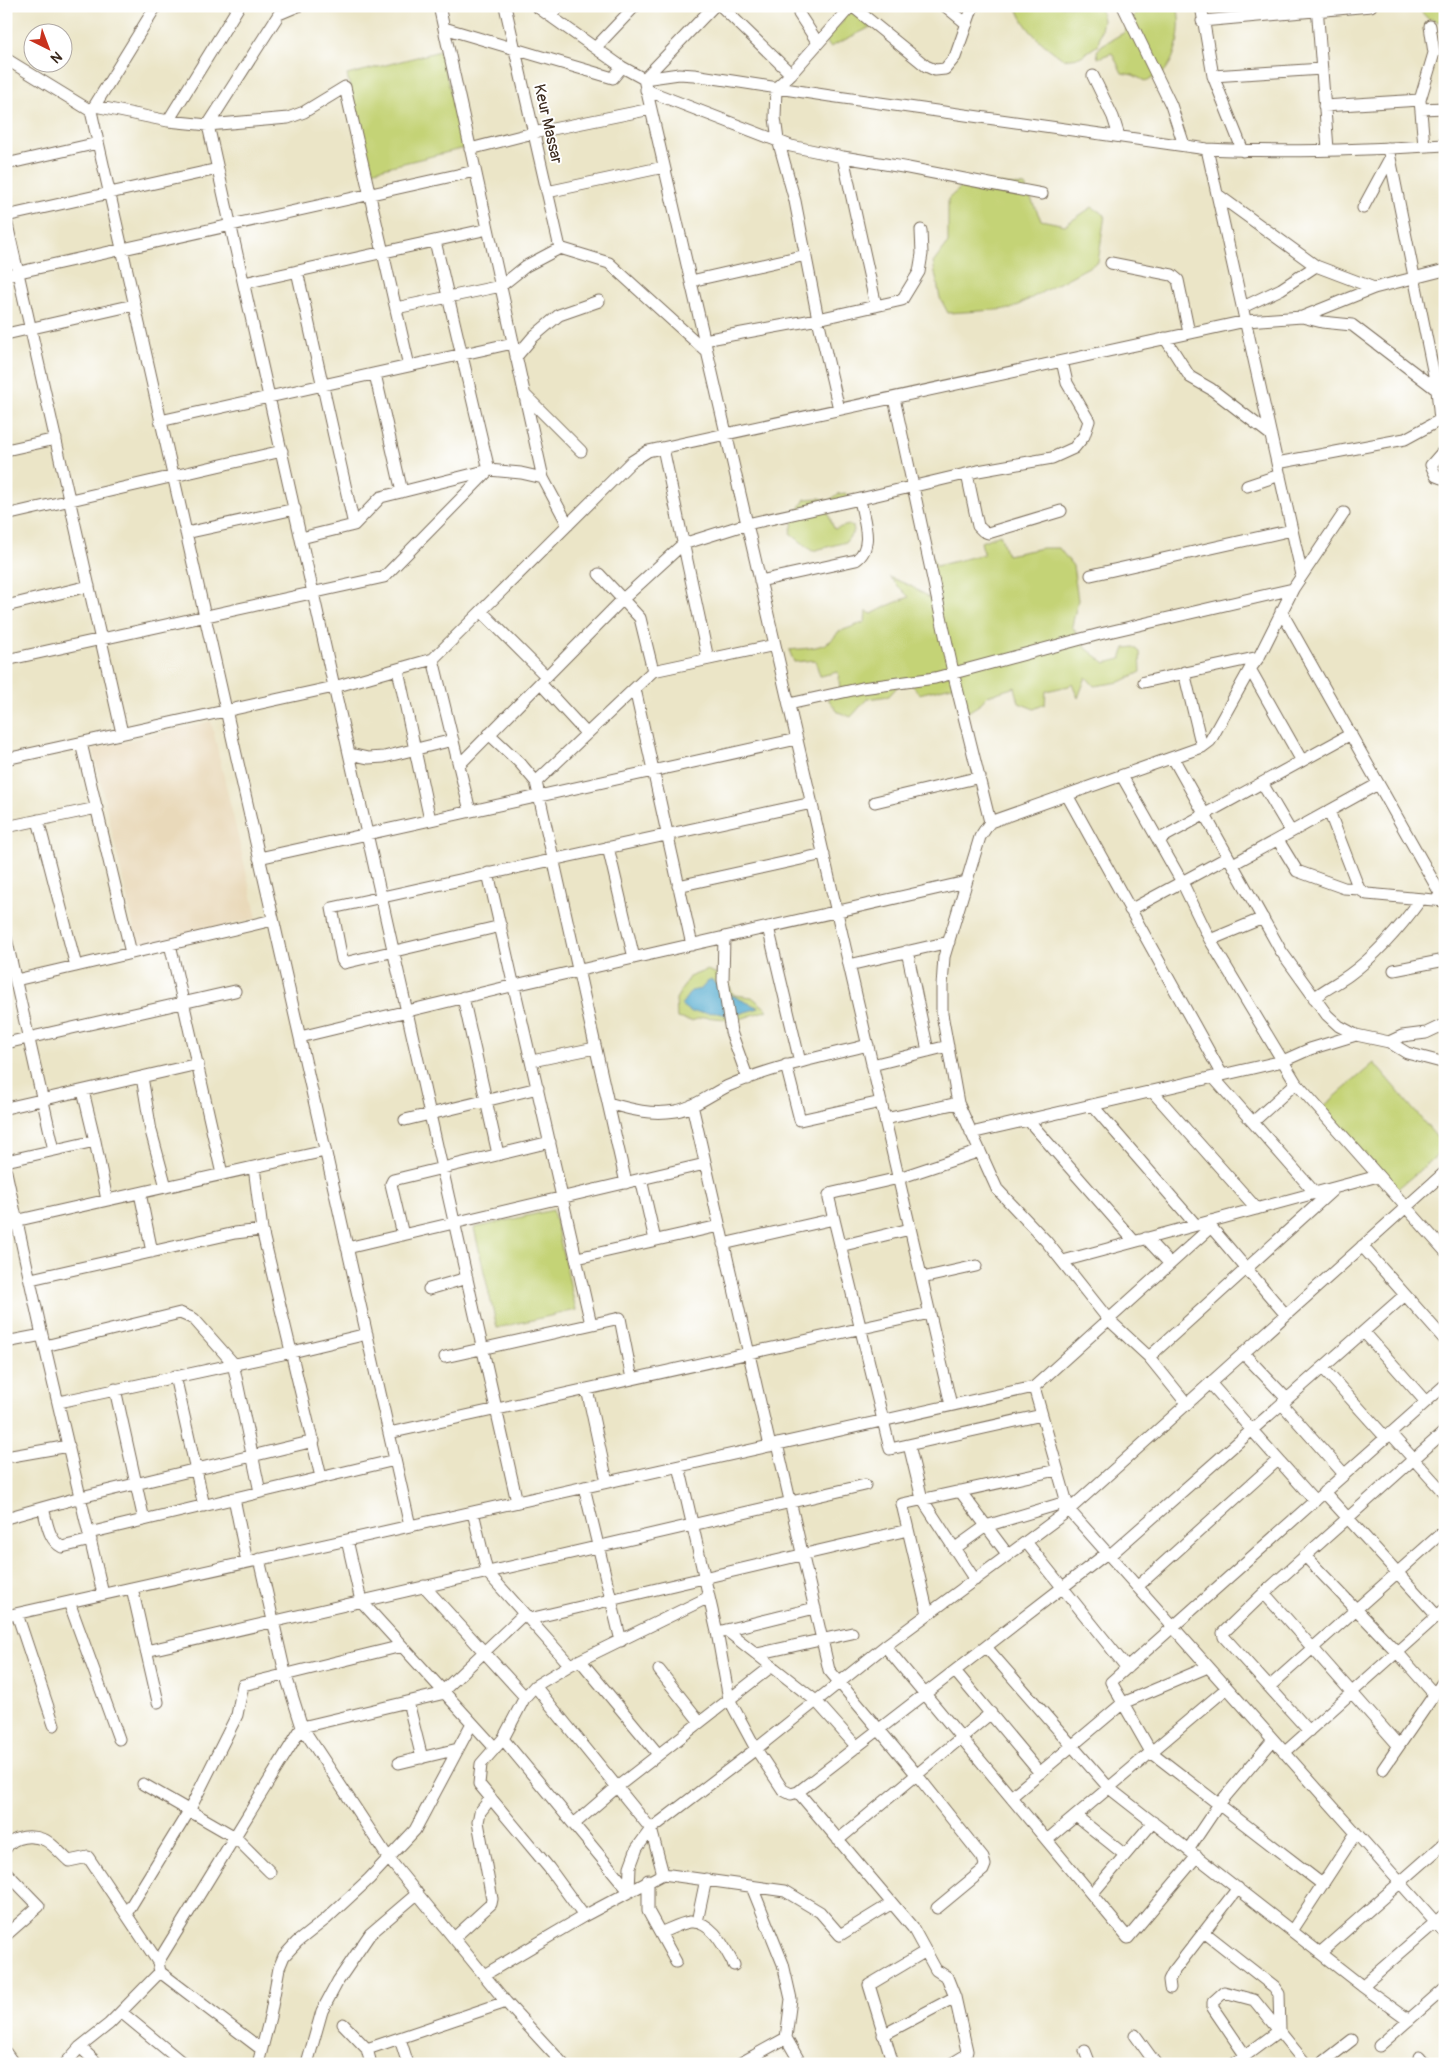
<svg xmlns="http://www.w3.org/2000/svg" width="1451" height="2070" viewBox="0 0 1451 2070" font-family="Pangolin,sans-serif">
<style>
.built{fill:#e9d9ba}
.green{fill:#c4d376;stroke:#807e4a}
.water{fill:#50a9cd;stroke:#466a76}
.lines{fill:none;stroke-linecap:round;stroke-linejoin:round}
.minor-casing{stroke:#796b59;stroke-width:13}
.minor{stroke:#fff;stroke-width:11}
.labels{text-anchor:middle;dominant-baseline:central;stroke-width:4;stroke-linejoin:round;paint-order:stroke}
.street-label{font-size:16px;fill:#3b2a1e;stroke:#fff}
</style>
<rect width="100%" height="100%" fill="#fff"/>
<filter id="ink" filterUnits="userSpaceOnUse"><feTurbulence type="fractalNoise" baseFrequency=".02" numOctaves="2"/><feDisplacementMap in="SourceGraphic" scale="10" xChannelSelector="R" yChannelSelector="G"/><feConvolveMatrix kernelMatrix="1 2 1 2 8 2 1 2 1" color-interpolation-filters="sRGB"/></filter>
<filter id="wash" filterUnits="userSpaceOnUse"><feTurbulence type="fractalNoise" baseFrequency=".0096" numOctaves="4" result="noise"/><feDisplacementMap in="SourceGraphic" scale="20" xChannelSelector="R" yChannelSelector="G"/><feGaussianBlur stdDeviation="1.12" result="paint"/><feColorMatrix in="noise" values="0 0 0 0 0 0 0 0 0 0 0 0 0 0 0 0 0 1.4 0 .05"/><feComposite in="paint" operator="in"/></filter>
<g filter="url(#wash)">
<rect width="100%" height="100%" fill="#ebe5c7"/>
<path class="built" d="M 211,721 L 257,918 L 138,946 L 93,749 Z"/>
<path class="green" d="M 843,6 L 879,6 L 866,20 L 871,27 L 830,47 L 824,38 L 843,22 Z
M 1018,6 L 1100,6 L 1103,20 L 1098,45 L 1080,57 L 1063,59 C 1043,44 1026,32 1017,8 Z
M 1139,6 L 1177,6 C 1183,24 1177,64 1160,75 C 1155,78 1150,79 1145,81 L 1133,75 L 1122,73 L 1112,53 L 1098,58 L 1097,51 L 1102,45 L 1125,32 Z
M 1416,6 L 1442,6 L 1444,14 L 1440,22 L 1427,18 Z
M 440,51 L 465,148 L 371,171 L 347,75 Z
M 968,181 L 1025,186 L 1041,220 L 1065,225 L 1092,207 L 1105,215 L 1098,262 L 1011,309 L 948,313 L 940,298 L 933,263 L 948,243 L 948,199 Z
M 845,493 L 853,499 L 828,512 L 834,529 L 849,525 L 853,526 L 854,531 L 846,542 L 812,551 L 790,533 L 795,516 L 805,499 L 820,498 L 829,501 L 838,494 Z
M 1000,534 L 1007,555 L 1042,548 L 1059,548 L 1073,566 L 1078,600 L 1072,626 L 1086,648 L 1105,663 L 1121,659 L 1125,648 L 1134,647 L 1140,652 L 1141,672 L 1120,682 L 1094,686 L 1086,677 L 1078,698 L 1072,683 L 1069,686 L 1046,691 L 1045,704 L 1034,709 L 1019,703 L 1015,687 L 987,696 L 979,705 L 968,712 L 956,685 L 919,694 L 911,683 L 898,686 L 889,696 L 867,699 L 851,717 L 838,712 L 828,699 L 840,688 L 838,672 L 820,676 L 815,660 L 794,662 L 789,650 C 807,648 829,649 838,632 L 865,622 L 866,611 L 872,614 L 887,606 L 909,597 L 889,577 L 911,586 L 931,599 L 925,565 L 925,543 L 936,566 L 984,554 L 981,542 Z
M 707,970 L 725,977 L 734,995 L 752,997 L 768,1010 L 737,1020 L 704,1017 L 691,1021 L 677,1018 L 676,999 L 689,977 Z
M 1374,1063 L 1445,1147 L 1445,1149 L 1395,1191 L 1323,1107 Z
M 553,1210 L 576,1310 L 497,1328 L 474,1228 Z"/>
<path class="water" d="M 710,979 L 731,995 L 759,1008 L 731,1016 L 718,1013 L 690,1012 L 681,1005 L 691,991 L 701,989 Z"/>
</g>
<g filter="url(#ink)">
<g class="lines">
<g class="minor-casing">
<path id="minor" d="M 298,6 L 279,14 L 208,125 L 517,1502
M 439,6 L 543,478 L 568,525
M 505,6 L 560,248
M 536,6 L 622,67 L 644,79 L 679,74 L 694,75 L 830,96 L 1207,149 C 1286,153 1366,150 1445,145
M 721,6 L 791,74
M 852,6 L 926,66 L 935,70 L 945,69 L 955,57 L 973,6
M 945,6 L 967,24
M 1123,6 L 1171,105 L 1184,145
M 1201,6 L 1213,76 L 1243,151
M 1317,6 L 1328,149
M 799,14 L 818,43
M 550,16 L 560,6
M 1202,21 L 1371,6
M 444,28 L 613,78 L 622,67
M 596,47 L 635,6
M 6,59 L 91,111 L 410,1526
M 1093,76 L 1113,117 L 1119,136
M 1213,76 L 1322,69
M 644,79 L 951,1405
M 644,79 L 714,6
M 646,90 L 791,146 L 843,157 L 903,167 L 1042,194
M 95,106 L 168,121 L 208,125 L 288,118 L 304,112 L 345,87 L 409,366
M 1324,106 L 1420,100
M 1421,109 L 1445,108
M 92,110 L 156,6
M 168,121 L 239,6
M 1424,146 L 1420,100 L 1434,53 L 1430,26
M 1388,148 L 1437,390 L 1440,420 L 1445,424
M 470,149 L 533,133 L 651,109
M 1207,149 L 1302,575
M 843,157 L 876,306
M 6,164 L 98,143
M 547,192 L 664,167
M 1218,195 L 1316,266 L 1374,288
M 1363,208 L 1390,158
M 6,216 L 218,169
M 6,220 L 122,733
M 435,241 L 489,470
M 1111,263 L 1172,275 L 1178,280 L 1189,333
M 297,271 L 354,525 L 381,497 L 489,470 L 521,473 L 543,478
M 6,275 L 475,171
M 691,281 L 806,255
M 244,283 L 488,229
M 1243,307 L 1281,289 L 1316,266
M 396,308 L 501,286 L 526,266 L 560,248 L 609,263 L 707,352
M 1302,317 L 1322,322 L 1352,325 L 1437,390 L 1445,390
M 6,334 L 134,305
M 1165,338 L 1190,377 L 1211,389 L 1271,435
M 704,340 L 818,319 L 902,300 L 919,272 L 922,254 L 921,230
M 516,357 L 533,337 L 559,315 L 599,301
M 375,374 L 402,492
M 525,395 L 581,451
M 894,398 L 953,672 L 990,822
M 839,409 L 818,319 L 795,201 L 778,140 L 775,118 L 776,88 L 791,74 L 851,6
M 160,421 L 513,343
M 663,448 L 708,659
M 1445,449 L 1431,465 L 1436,476 L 1441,478 L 1445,477
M 6,450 L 56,439
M 1277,463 L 1405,439 L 1440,420
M 967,474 L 978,526 L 983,531 L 988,533 L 1061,511
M 1247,486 L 1280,475
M 6,515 L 282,451
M 186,533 L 295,509
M 301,538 L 354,525
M 599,574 L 640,618 L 653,671
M 1091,575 L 1292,530
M 760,581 L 856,560 C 875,547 863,519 860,499 L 978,471 L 1052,458 L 1074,448 L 1084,436 L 1089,421 L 1067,383 L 1062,361
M 6,606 L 89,586
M 1281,611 L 1445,902
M 482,612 L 546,676
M 433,659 L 470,811
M 6,660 L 384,577 L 489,470
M 1250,669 L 1302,761
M 398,670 L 430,820
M 1184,672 L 1202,747
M 1144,682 L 1259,657
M 540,683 L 587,734
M 635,689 L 692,945
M 789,704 L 862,688 L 935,678 L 1100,634 L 1293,589
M 489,734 L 520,763 L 536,782 L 626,1183
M 81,743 L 131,953
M 350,754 L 368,758 L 384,757 L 453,740
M 1173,758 L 1281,951 L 1327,1015 L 1339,1026 L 1356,1035 L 1389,1042 L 1407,1053 L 1445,1063
M 6,759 L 334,687 L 433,659 L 631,462 L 648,451 L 1246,321 L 1302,317 L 1374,288 L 1445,270
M 459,765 L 623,599 L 683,544 L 747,524 L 860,499
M 1122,776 L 1182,882 L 1210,940 L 1296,1083 L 1445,1251
M 536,782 L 653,671 L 775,645
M 1262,783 L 1291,832
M 1067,795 L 1222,1075
M 875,802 L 980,777
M 1329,811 L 1359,889 L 1367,894 L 1445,901
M 38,820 L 76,966
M 6,827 L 97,808
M 1158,840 L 1351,734
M 1278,840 L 1297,871 L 1344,888 L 1359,889
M 608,847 L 634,958
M 259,858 L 797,739
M 1233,864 L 1378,784
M 488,873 L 591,1324
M 678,886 L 824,854
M 1130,910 L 1228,857
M 501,926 L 344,963 L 342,960 L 332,908 L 812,803
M 768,927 L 800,1062
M 724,937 L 723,980 L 731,1032 L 748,1079
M 6,938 L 54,1150
M 1210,940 L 1263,918
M 170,944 L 222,1174
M 907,951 L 928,1051
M 849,965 L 949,942
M 1394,970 L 1445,960
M 16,980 L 273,920
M 463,997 L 498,1154
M 1314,998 C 1325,989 1338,983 1349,975 C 1378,954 1400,928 1421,899
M 300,1037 L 515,985 L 966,882
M 1389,1042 L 1402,1036 L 1426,1033 L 1445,1024
M 6,1043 L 235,991
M 532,1061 L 595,1048
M 786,1065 L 800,1120 L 881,1102
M 872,1065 L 948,1046
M 142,1077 L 151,1131 L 166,1187
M 1213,1077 L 1316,1194
M 83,1091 L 95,1141 L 107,1200
M 1152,1091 L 1257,1209
M 608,1103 C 632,1110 651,1115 676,1111 C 694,1108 711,1094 728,1086 C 772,1067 821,1057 868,1045
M 692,1105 L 770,1446
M 1092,1105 L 1196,1225
M 6,1108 L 198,1064
M 885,1119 L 958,1103
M 405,1120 L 538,1088
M 1028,1120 L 1134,1241
M 1253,1122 L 1296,1083
M 971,1133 L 1283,1061 L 1310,1049 L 1356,1035
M 980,1151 L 899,1178 L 833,1193 L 829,1195 L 829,1199 L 890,1449 L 1042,1415
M 6,1161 L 95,1141
M 254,1167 L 262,1230 L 321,1477
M 6,1172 L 42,1335 L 103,1594
M 641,1179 L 655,1240
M 140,1193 L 152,1252
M 1210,1221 L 1211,1227 L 1286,1315
M 6,1223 L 325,1151
M 403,1235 L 391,1184 L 393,1180 L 550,1142
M 1146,1238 L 1170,1264
M 723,1244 L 834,1219
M 840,1246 L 910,1229
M 1362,1246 L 1445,1340
M 347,1248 L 705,1164
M 577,1258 L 719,1226
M 1063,1261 L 1378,1176
M 922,1278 L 976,1266
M 31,1279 L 235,1233 L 262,1230
M 429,1289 L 467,1278
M 1364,1332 L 1426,1402
M 6,1342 L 42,1335
M 45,1346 L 180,1313 L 194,1319 L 233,1363 L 260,1492
M 1243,1353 L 1287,1399
M 445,1357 L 620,1318 L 632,1379
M 1149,1357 L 1333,1190
M 1323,1368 L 1386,1438
M 175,1376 L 204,1506
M 1210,1383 L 1315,1501
M 1034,1387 L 1069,1510 L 1445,1933
M 115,1389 L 144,1520
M 587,1389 L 607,1482
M 59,1402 L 292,1352 L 367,1334
M 1187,1404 L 1149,1357 L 1108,1319 L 1046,1241 L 997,1189 L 958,1103 L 942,1014 L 942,986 L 944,957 L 980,837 L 990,822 L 1202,747 L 1210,741 L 1250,669 L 1259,657 L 1293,589 L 1344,513
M 1282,1404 L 1344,1474
M 389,1433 L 930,1313
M 1390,1433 L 1445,1494
M 777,1444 L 829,1670 L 917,1775 L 983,1858 L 985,1865 L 983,1870 L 937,1908
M 909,1445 L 922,1499 L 975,1580
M 6,1457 L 69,1446
M 679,1466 L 717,1632 L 729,1699 L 756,1749 L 783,1790 L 791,1794 L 798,1792 L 1107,1553
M 584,1487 L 621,1641
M 960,1491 L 1008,1555
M 1324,1492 L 1437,1616
M 234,1498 L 247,1562
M 43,1508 C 47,1521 48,1540 62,1547 L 91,1540
M 473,1512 L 487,1572 L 570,1665
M 6,1518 L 81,1497 L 314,1441
M 89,1533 L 395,1460
M 347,1540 L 361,1601 L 495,1748
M 1026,1542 L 1127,1668
M 954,1549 L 986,1526 L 1066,1502
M 1109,1556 L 1405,1295
M 1305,1556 L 1397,1652 L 1434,1694
M 259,1559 L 285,1673 L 302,1727 L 389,1859 L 506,2002 L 563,2064
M 424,1586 L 525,1697
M 1137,1587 L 1278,1460
M 132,1588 L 158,1702
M 1264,1593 L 1399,1746
M 69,1602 L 119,1739
M 17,1614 L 54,1725
M 928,1614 L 902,1504 L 1057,1470
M 6,1616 L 1034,1387 L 1211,1227
M 529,1619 L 908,1530
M 726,1630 L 816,1701 L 857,1747
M 722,1631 L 815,1608
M 885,1646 L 1128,1938 L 1197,1856
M 986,1647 L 1109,1788 L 1362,1986 L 1409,2020
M 146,1651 L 865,1485
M 757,1654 L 852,1633
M 580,1660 L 658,1754
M 659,1670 L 700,1722
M 955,1671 L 1040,1773
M 535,1686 L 651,1829 L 663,1874
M 1269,1687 L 1445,1530
M 443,1691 L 524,1614
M 408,1702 L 422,1758
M 1309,1731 L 1224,1637 L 1223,1633 L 1264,1593 L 1445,1431
M 503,1739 L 629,1891 L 630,1867 L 637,1848 L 651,1829 L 756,1749 L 885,1646 L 1069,1510 L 1445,1172
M 1284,1753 L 1445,1609
M 399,1763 L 458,1749
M 1383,1769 L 1445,1679
M 143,1784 L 235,1837 L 270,1872
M 798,1792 L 913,1928 L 936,1970 L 947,1977 L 955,1997 L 967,2051 L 966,2055 L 951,2064
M 1011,1797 L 1123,1703 L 1208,1667
M 1076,1816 L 1125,1855
M 574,1824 L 617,1787 L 772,1666
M 838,1840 L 991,1713
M 1047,1840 L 1227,1688
M 6,1848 C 14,1835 32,1835 45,1840 C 53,1844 62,1855 69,1861 L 88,1857 L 158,1962 L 160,1972 L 261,2049
M 1188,1850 L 1219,1804 L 1273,1740
M 6,1872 L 39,1906 L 6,1935
M 648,1880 L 648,1911 L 676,1962
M 1322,1884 L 1151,1752 L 1111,1682 L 1445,1385
M 752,1887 L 783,1964 L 791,1999 L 786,2038 L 801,2064
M 1092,1894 L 1153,1822
M 126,1914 L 189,1811 L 237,1715 L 243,1685 L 402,1646
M 584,1916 L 549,1868 L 479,1784 L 481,1764 L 503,1739 L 525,1697 L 535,1686 L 570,1665 L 709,1597
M 697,1922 L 706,1879
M 1292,1931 L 1356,1833
M 1204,1932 L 1274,1987 L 1279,1994 L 1280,2030 L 1234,2064
M 660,1933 C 670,1929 681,1923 690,1922 C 713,1920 725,1949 734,1965
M 454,1938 L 491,1904 L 492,1899 L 478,1822 L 480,1812 L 491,1798
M 1320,1953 L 1445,1843
M 158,1962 L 302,1727 L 445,1693
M 484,1975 L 584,1916 L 663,1874 L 785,1891 L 820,1912 L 840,1935 L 892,1903
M 1362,1986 L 1445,1914
M 1170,1988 L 1169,1980 L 1173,1972 L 1238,1888
M 121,2012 L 184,2064
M 343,2024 L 367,2049 L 371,2064
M 883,2035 L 955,1997
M 1135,2035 L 1156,2064
M 400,2039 L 408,2064
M 1379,2046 L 1445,1988
M 80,2047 L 98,2064
M 367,2049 L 506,2002
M 1085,2051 L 1090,2064
M 6,2053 L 14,2064
M 1245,2055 L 1213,2008 L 1213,2002 L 1224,1992 L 1254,2000 L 1306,2064
M 1419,2057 L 1425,2064
M 65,2064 L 80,2047 L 109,2024 L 160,1972
M 258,2064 L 270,2017 L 279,1968 L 284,1956 L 297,1942 L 326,1919 L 369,1879 L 415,1830 L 472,1723
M 307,2064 L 322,2011 L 338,1981 L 370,1934 L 418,1893
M 739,2064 L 786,2038
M 893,2064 L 869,1985 L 926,1951
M 1321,2064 L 1352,2040"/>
</g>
<use href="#minor" class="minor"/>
</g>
</g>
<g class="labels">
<g class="street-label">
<text transform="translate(548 124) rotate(77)">Keur Massar</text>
</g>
</g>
<rect width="1451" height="2070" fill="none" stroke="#fff" stroke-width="25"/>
<g transform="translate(48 48) rotate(138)"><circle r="24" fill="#ffffff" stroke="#b1aaa5"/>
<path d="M0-4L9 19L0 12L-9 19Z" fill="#c8321e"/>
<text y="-8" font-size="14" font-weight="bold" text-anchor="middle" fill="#3b2a1e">N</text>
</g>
</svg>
